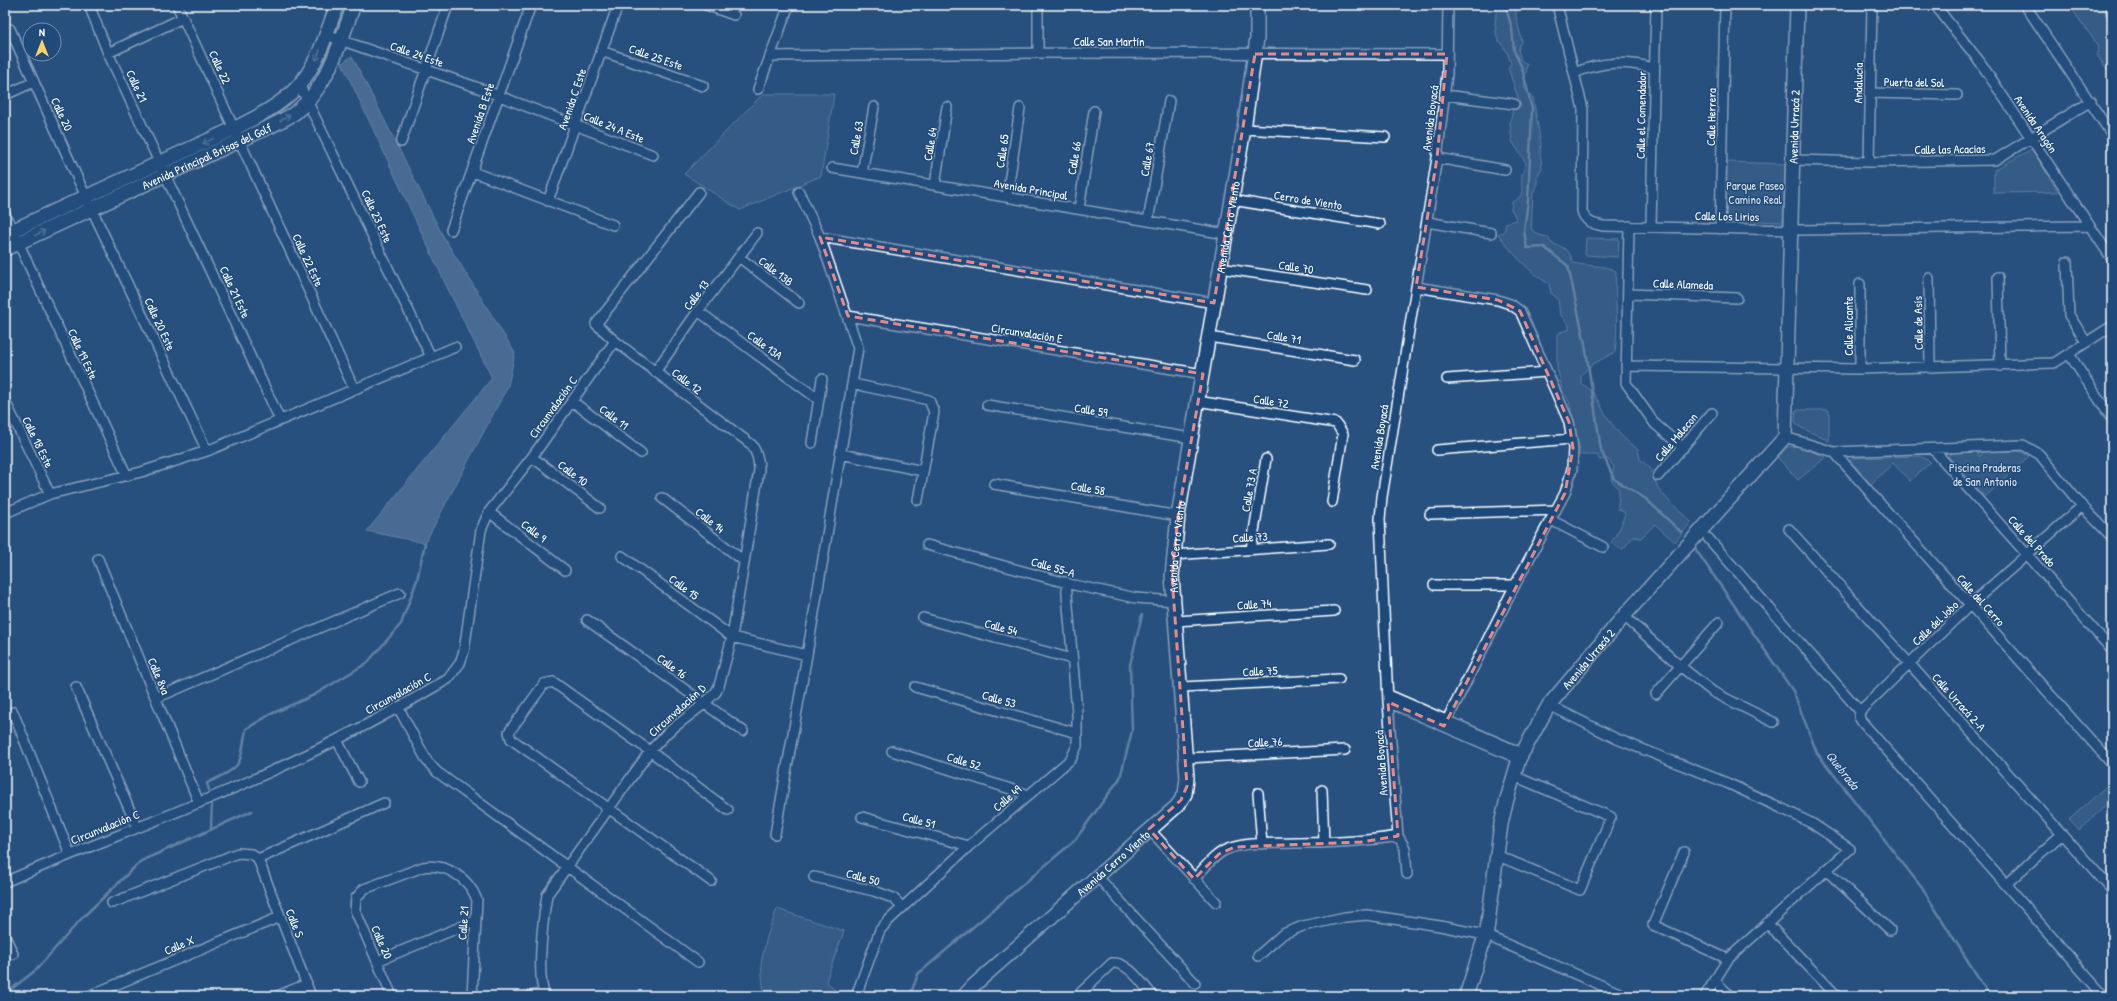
<svg xmlns="http://www.w3.org/2000/svg" width="2117" height="1001" viewBox="0 0 2117 1001" font-family="'Patrick Hand',sans-serif">
<style>
.green{fill:#446890;stroke:#a2b4c8}
.water{fill:#718dab;stroke:#aabbcd}
.lines{fill:none;stroke-linecap:round;stroke-linejoin:round}
.stream{stroke:#aabbcd;stroke-width:2.5}
.street-casing{stroke:#fff;stroke-width:12}
.secondary-casing{stroke:#fff;stroke-width:16}
.street{stroke:#1f4a7a;stroke-width:9}
.secondary{stroke:#1f4a7a;stroke-width:13}
.oneway{stroke:#7992af}
.marked{fill:none;stroke:#e88989;stroke-width:3;stroke-dasharray:8 5;stroke-linejoin:round}
.labels{text-anchor:middle;dominant-baseline:central;stroke-width:3;stroke-linejoin:round;paint-order:stroke}
.street-label{font-size:12px;fill:#fff;stroke:#1f4a7a}
.park-label{font-size:12px;fill:#dae1e9;stroke:#1f4a7a}
.water-label{font-size:13px;font-style:italic;fill:#d4dde6;stroke:#1f4a7a}
</style>
<rect width="100%" height="100%" fill="#28517f"/>
<filter id="ink" filterUnits="userSpaceOnUse"><feTurbulence type="fractalNoise" baseFrequency=".025" numOctaves="2"/><feDisplacementMap in="SourceGraphic" scale="8" xChannelSelector="R" yChannelSelector="G"/><feConvolveMatrix kernelMatrix="1 2 1 2 8 2 1 2 1" color-interpolation-filters="sRGB"/></filter>
<g filter="url(#ink)">
<path class="green" d="M 1497,5 L 1516,5 L 1516,17 L 1522,41 L 1518,50 L 1521,60 L 1527,65 L 1524,88 L 1533,97 L 1541,145 L 1540,152 L 1542,168 L 1537,177 L 1537,184 L 1533,193 L 1531,229 L 1539,235 L 1548,237 L 1551,243 C 1564,248 1569,248 1573,263 C 1588,267 1602,264 1616,271 C 1614,298 1619,325 1615,352 L 1593,364 L 1581,375 L 1581,384 C 1595,390 1598,402 1606,415 C 1614,428 1624,441 1638,449 L 1640,459 L 1650,468 L 1658,488 L 1668,500 L 1691,522 L 1675,542 L 1655,524 L 1641,538 L 1633,537 L 1622,550 L 1611,543 L 1621,526 L 1625,513 L 1618,509 L 1619,489 L 1611,480 L 1614,467 L 1608,459 L 1600,460 L 1597,455 L 1578,455 L 1580,449 L 1576,437 L 1569,401 L 1563,392 L 1557,368 L 1557,336 L 1560,332 L 1569,330 L 1569,325 L 1560,314 L 1558,299 L 1551,293 L 1549,284 C 1528,271 1513,254 1498,234 L 1504,232 L 1506,223 L 1517,220 L 1511,209 L 1512,202 C 1527,196 1520,188 1522,175 C 1523,171 1525,167 1526,163 L 1512,141 L 1510,122 L 1513,109 L 1521,106 L 1508,68 L 1511,63 L 1507,52 L 1497,38 L 1495,24 Z
M 2069,5 L 2101,5 L 2112,30 L 2112,73 L 2106,68 L 2097,55 L 2099,47 Z
M 763,94 L 834,94 L 821,176 L 740,210 L 684,174 Z
M 2032,149 L 2058,192 L 1994,193 L 1994,170 Z
M 1727,162 L 1785,164 L 1783,222 L 1726,220 Z
M 1586,238 L 1619,239 L 1618,257 L 1585,255 Z
M 1796,410 L 1829,410 L 1829,441 L 1798,426 L 1795,421 Z
M 1798,446 L 1826,457 L 1798,480 L 1778,458 L 1787,447 Z
M 2019,451 L 2029,456 L 1985,497 L 1948,456 L 1951,453 L 1976,452 L 1980,457 L 1982,452 Z
M 1920,456 L 1931,462 L 1910,481 L 1893,463 L 1871,484 L 1850,460 L 1852,458 Z
M 2112,781 L 2112,800 L 2079,830 L 2069,820 Z
M 777,909 L 844,931 L 826,981 L 841,996 L 764,996 L 761,963 L 767,937 Z"/>
<path class="water" d="M 352,56 L 443,236 L 515,353 L 508,386 L 425,543 L 367,531 L 492,378 L 446,285 L 342,63 Z"/>
<g class="lines">
<path class="stream" d="M 1505,5 L 1512,28 L 1514,51 L 1522,68 L 1532,109 L 1528,201 L 1524,231 L 1527,248 L 1544,247 L 1568,266 L 1585,344 L 1601,450 L 1614,479 L 1646,499 L 1682,533
M 1694,547 L 1793,691 L 1817,753 L 1922,888 L 1990,996
M 209,790 L 207,783 C 244,765 239,768 246,729 L 271,714 L 314,695 L 367,663 L 401,624 L 417,580 L 425,543
M 211,830 L 212,801
M 5,994 L 36,970 L 82,918 L 141,861 L 252,811
M 910,996 L 918,974 L 1075,840 L 1120,778 L 1132,731 L 1130,665 L 1142,615"/>
<g class="street-casing">
<path id="street" d="M 89,5 L 108,53 L 280,420
M 177,5 L 354,389
M 706,5 L 734,15
M 1038,5 L 1038,53
M 1557,5 L 1583,109 L 1582,211 C 1585,222 1593,224 1603,226 L 1799,230 L 2089,226
M 1935,5 L 1980,62 L 2112,259
M 2025,5 L 2112,135
M 2111,11 L 2112,11
M 10,29 L 86,197 L 207,451
M 326,35 L 476,87 L 653,155
M 601,51 L 703,86
M 108,53 L 183,18
M 770,56 L 1038,53 L 1447,54
M 1574,73 C 1601,62 1625,60 1653,68
M 300,86 L 431,357
M 758,89 L 789,5
M 1869,93 L 1957,95
M 5,95 L 34,82
M 1445,95 L 1514,104
M 1244,129 L 1385,137
M 401,142 L 448,5
M 1437,158 L 1505,170
M 1793,160 L 1869,162 L 1995,160 L 2091,101
M 1869,162 L 1872,5
M 832,168 L 1226,234
M 473,172 L 613,225
M 862,173 L 874,107
M 935,185 L 947,107
M 1007,197 L 1020,108
M 1232,200 L 1380,224
M 548,201 L 618,5
M 1079,209 L 1094,111
M 5,214 L 127,476
M 1148,221 L 1169,101
M 1427,222 L 1491,233
M 1629,226 L 1626,383 L 1655,424 L 1683,448
M 1651,226 L 1656,5
M 1720,229 L 1725,5
M 451,230 L 531,5
M 820,237 L 1214,303
M 739,257 L 799,303
M 2067,262 L 2069,315 L 2086,342
M 1220,268 L 1367,290
M 1998,277 L 2000,366
M 1929,278 L 1930,368
M 1860,284 L 1860,369
M 1416,287 L 1498,300 L 1510,304 L 1520,311 L 1569,422 L 1573,448 L 1572,469 L 1565,493 L 1515,585 L 1444,726
M 1628,294 L 1737,298
M 698,311 L 818,399
M 848,316 L 1203,374
M 1209,337 L 1355,360
M 2069,354 L 2112,419
M 1626,366 L 1860,369 L 2054,363 L 2112,326
M 655,372 L 698,311 L 757,233
M 1447,379 L 1547,372
M 853,384 L 929,400 L 934,412 L 918,500
M 5,401 L 50,494
M 572,401 L 641,453
M 1197,401 L 1336,423 L 1343,434 L 1332,502
M 987,405 L 1191,438
M 1785,437 L 1834,452 L 2023,445 L 2039,454 L 2082,506 L 2112,537
M 812,443 L 822,379
M 1933,449 L 2112,650
M 1437,450 L 1572,439
M 1834,452 L 2112,764
M 841,454 L 923,471
M 532,457 L 600,508
M 1658,476 L 1712,413
M 994,484 L 1178,516
M 662,498 L 744,561
M 489,512 L 565,570
M 5,513 L 50,494 L 141,472 L 207,451 L 455,347
M 1430,514 L 1556,510
M 1551,520 L 1603,547
M 1789,529 L 2112,890
M 1708,538 L 1860,711 L 1859,717 L 1862,722 L 2104,996
M 927,545 L 1074,585 L 1136,598 L 1174,601
M 1251,549 L 1266,459
M 1173,555 L 1329,544
M 622,556 L 732,637 L 807,655
M 98,559 L 199,803
M 1434,585 L 1515,585
M 1624,616 L 1680,666 L 1713,692 L 1773,722
M 923,618 L 1072,659
M 587,620 L 743,731
M 1176,621 L 1334,611
M 76,687 L 137,827
M 915,687 L 1077,733
M 1181,687 L 1339,679
M 1656,694 L 1719,622
M 1389,695 L 1522,753
M 156,698 L 400,593
M 1388,702 L 1519,759
M 1549,705 L 1617,739 L 1727,783 L 1781,808 L 1813,824 L 1850,849 L 1728,959 L 1705,996
M 398,707 L 427,761 L 437,772 L 698,962
M 1860,711 L 1970,605 L 2082,506
M 13,712 L 70,854
M 337,740 L 359,782
M 892,751 L 1029,795
M 1186,758 L 1345,750
M 1322,790 L 1324,843
M 1258,793 L 1262,844
M 862,817 L 969,846
M 1149,829 L 1216,902
M 775,834 L 807,655 L 858,348 L 820,237 L 799,192
M 1684,852 L 1653,925 L 1728,959
M 1496,855 L 1580,890 L 1611,817 L 1514,776
M 258,859 L 384,803
M 1826,870 L 1890,930
M 1407,874 L 1405,848 L 1398,836 L 1388,702 L 1380,519 L 1382,497 L 1437,158 L 1447,74 L 1448,5
M 1097,876 L 1195,983
M 814,877 L 874,891 L 893,898 L 902,907
M 1194,879 C 1203,870 1215,853 1228,849 C 1248,841 1274,844 1295,843 C 1330,843 1363,842 1398,836
M 711,881 L 511,739 L 509,732 L 544,684 L 553,682 L 650,751 L 728,810
M 5,882 C 69,854 134,830 198,803 C 284,768 369,726 448,679 L 460,663 L 464,651 L 481,530 L 489,512 L 532,457 L 615,341
M 2006,884 L 2062,834
M 112,903 L 238,853 L 251,854 L 258,859 L 311,996
M 1767,923 L 1837,996
M 5,936 L 13,954
M 1258,956 L 1283,934 L 1303,926 L 1345,917 L 1367,915 L 1440,926 L 1485,935 L 1626,996
M 377,961 L 475,921
M 1714,980 L 1730,996
M 88,996 L 280,917
M 277,996 L 307,984
M 392,996 L 355,910 L 356,898 L 364,889 L 423,867 C 446,863 469,878 477,900 L 472,996
M 531,996 L 544,993
M 545,996 C 536,975 543,919 547,895 L 650,751 L 668,732 L 704,704 L 716,692 L 719,686 L 732,637 L 759,470 C 759,460 757,453 752,445 L 615,341 L 596,324 L 699,192
M 856,996 L 880,930 L 889,920 L 969,846 L 1071,759 L 1077,746 L 1077,712 L 1066,582
M 1077,996 L 1112,963 C 1128,961 1143,985 1153,996"/>
</g>
<g class="secondary-casing">
<g id="secondary">
<path d="M 5,234 L 235,128 C 305,94 312,76 337,5"/>
<path id="s1" d="M 5,249 L 269,127 C 278,122 288,118 296,112 C 328,87 340,42 354,5"/>
<path id="s2" d="M 964,996 L 973,986 L 1177,806 L 1185,794 L 1187,778 L 1172,576 L 1178,516 L 1244,129 L 1257,38 L 1257,5"/>
<path id="s3" d="M 1466,996 L 1487,930 L 1501,824 L 1507,799 L 1519,759 L 1549,705 L 1624,616 L 1785,437 L 1797,5"/>
</g>
</g>
<use href="#street" class="street"/>
<use href="#secondary" class="secondary"/>
</g>
<defs><path id="oneway-shaft" d="M-6 0H5M1.5-3L5.5 0L1.5 3" fill="none" stroke-width="1.6" stroke-linecap="round" stroke-linejoin="round"/></defs>
<g class="oneway">
<use href="#oneway-shaft" transform="translate(318 55) rotate(111)"/>
<use href="#oneway-shaft" transform="translate(285 118) rotate(-30)"/>
<use href="#oneway-shaft" transform="translate(208 141) rotate(155)"/>
<use href="#oneway-shaft" transform="translate(40 233) rotate(-25)"/>
</g>
</g>
<path d="M0 0H2117V1001H0ZM 1255,54 L 1447,54 L 1437,158 L 1416,287 L 1498,300 L 1520,311 L 1569,422 L 1573,448 L 1565,493 L 1444,726 L 1388,702 L 1398,836 L 1361,842 L 1235,847 L 1219,854 L 1194,879 L 1149,829 L 1181,800 L 1187,786 L 1172,576 L 1178,516 L 1203,374 L 848,316 L 820,237 L 1214,303 Z" fill="#28517f" fill-opacity=".55" fill-rule="evenodd"/>
<path class="marked" d="M 1255,54 L 1447,54 L 1437,158 L 1416,287 L 1498,300 L 1520,311 L 1569,422 L 1573,448 L 1565,493 L 1444,726 L 1388,702 L 1398,836 L 1361,842 L 1235,847 L 1219,854 L 1194,879 L 1149,829 L 1181,800 L 1187,786 L 1172,576 L 1178,516 L 1203,374 L 848,316 L 820,237 L 1214,303 Z"/>
<g class="labels">
<g class="street-label">
<text x="1109" y="41">Calle San Martín</text>
<text transform="translate(417 54) rotate(19)">Calle 24 Este</text>
<text transform="translate(656 57) rotate(19)">Calle 25 Este</text>
<text transform="translate(220 67) rotate(65)">Calle 22</text>
<text transform="translate(1914 82) rotate(1)">Puerta del Sol</text>
<text transform="translate(1858 83) rotate(-89)">Andalucía</text>
<text transform="translate(137 86) rotate(65)">Calle 21</text>
<text transform="translate(572 99) rotate(-71)">Avenida C Este</text>
<text transform="translate(480 113) rotate(-71)">Avenida B Este</text>
<text transform="translate(62 114) rotate(65)">Calle 20</text>
<text transform="translate(1641 115) rotate(-89)">Calle el Comendador</text>
<text transform="translate(1711 117) rotate(-89)">Calle Herrera</text>
<text transform="translate(1430 118) rotate(-83)">Avenida Boyacá</text>
<text transform="translate(2036 124) rotate(56)">Avenida Aragón</text>
<text transform="translate(614 127) rotate(22)">Calle 24 A Este</text>
<text stroke="none"><textPath href="#s3" startOffset="973">Avenida Urracá 2</textPath></text>
<text transform="translate(856 138) rotate(-80)">Calle 63</text>
<text transform="translate(930 144) rotate(-81)">Calle 64</text>
<text transform="translate(1950 149) rotate(-1)">Calle las Acacias</text>
<text transform="translate(1002 151) rotate(-82)">Calle 65</text>
<text stroke="none"><textPath href="#s1" startOffset="222">Avenida Principal Brisas del Golf</textPath></text>
<text transform="translate(1074 158) rotate(-81)">Calle 66</text>
<text transform="translate(1147 159) rotate(-80)">Calle 67</text>
<text transform="translate(1031 189) rotate(10)">Avenida Principal</text>
<text transform="translate(1308 200) rotate(9)">Cerro de Viento</text>
<text transform="translate(377 216) rotate(65)">Calle 23 Este</text>
<text transform="translate(1727 216) rotate(1)">Calle Los Lirios</text>
<text stroke="none"><textPath href="#s2" startOffset="872">Avenida Cerro Viento</textPath></text>
<text transform="translate(308 260) rotate(65)">Calle 22 Este</text>
<text transform="translate(1296 267) rotate(8)">Calle 70</text>
<text transform="translate(776 271) rotate(37)">Calle 13B</text>
<text transform="translate(1683 284) rotate(2)">Calle Alameda</text>
<text transform="translate(235 292) rotate(65)">Calle 21 Este</text>
<text transform="translate(696 295) rotate(-53)">Calle 13</text>
<text transform="translate(1918 323) rotate(-91)">Calle de Asís</text>
<text transform="translate(160 324) rotate(65)">Calle 20 Este</text>
<text transform="translate(1848 326) rotate(-90)">Calle Alicante</text>
<text transform="translate(1027 333) rotate(9)">Circunvalación E</text>
<text transform="translate(1284 337) rotate(9)">Calle 71</text>
<text transform="translate(765 345) rotate(36)">Calle 13A</text>
<text transform="translate(83 354) rotate(65)">Calle 19 Este</text>
<text transform="translate(687 381) rotate(37)">Calle 12</text>
<text transform="translate(1271 401) rotate(9)">Calle 72</text>
<text transform="translate(553 407) rotate(-54)">Circunvalación C</text>
<text transform="translate(1091 410) rotate(9)">Calle 59</text>
<text transform="translate(614 417) rotate(37)">Calle 11</text>
<text transform="translate(1379 437) rotate(-81)">Avenida Boyacá</text>
<text transform="translate(1676 437) rotate(-50)">Calle Malecon</text>
<text transform="translate(38 442) rotate(64)">Calle 18 Este</text>
<text transform="translate(573 473) rotate(37)">Calle 10</text>
<text transform="translate(1088 488) rotate(10)">Calle 58</text>
<text transform="translate(1249 490) rotate(-80)">Calle 73 A</text>
<text transform="translate(710 520) rotate(38)">Calle 14</text>
<text transform="translate(534 531) rotate(37)">Calle 9</text>
<text transform="translate(1250 537) rotate(-4)">Calle 73</text>
<text transform="translate(2032 541) rotate(48)">Calle del Prado</text>
<text stroke="none"><textPath href="#s2" startOffset="548">Avenida Cerro Viento</textPath></text>
<text transform="translate(1053 567) rotate(16)">Calle 55-A</text>
<text transform="translate(684 587) rotate(36)">Calle 15</text>
<text transform="translate(1981 600) rotate(48)">Calle del Cerro</text>
<text transform="translate(1254 604) rotate(-4)">Calle 74</text>
<text transform="translate(1935 623) rotate(-44)">Calle del Jobo</text>
<text transform="translate(1001 627) rotate(15)">Calle 54</text>
<text stroke="none"><textPath href="#s3" startOffset="366">Avenida Urracá 2</textPath></text>
<text transform="translate(672 666) rotate(36)">Calle 16</text>
<text transform="translate(1260 671) rotate(-3)">Calle 75</text>
<text transform="translate(159 676) rotate(67)">Calle 8va</text>
<text transform="translate(398 693) rotate(-29)">Circunvalación C</text>
<text transform="translate(999 699) rotate(16)">Calle 53</text>
<text transform="translate(1959 702) rotate(48)">Calle Urracá 2-A</text>
<text transform="translate(677 710) rotate(-42)">Circunvalación D</text>
<text transform="translate(1265 742) rotate(-3)">Calle 76</text>
<text transform="translate(964 761) rotate(17)">Calle 52</text>
<text transform="translate(1381 763) rotate(-94)">Avenida Boyacá</text>
<text transform="translate(1007 798) rotate(-41)">Calle 49</text>
<text transform="translate(919 820) rotate(15)">Calle 51</text>
<text transform="translate(105 827) rotate(-22)">Circunvalación C</text>
<text stroke="none"><textPath href="#s2" startOffset="200">Avenida Cerro Viento</textPath></text>
<text transform="translate(863 877) rotate(15)">Calle 50</text>
<text transform="translate(295 923) rotate(68)">Calle S</text>
<text transform="translate(463 923) rotate(-86)">Calle 21</text>
<text transform="translate(382 942) rotate(66)">Calle 20</text>
<text transform="translate(179 945) rotate(-23)">Calle X</text>
</g>
<g class="park-label">
<text x="1755" y="185">Parque Paseo<tspan x="1755" dy="14">Camino Real</tspan></text>
<text x="1985" y="467">Piscina Praderas<tspan x="1985" dy="14">de San Antonio</tspan></text>
</g>
<g class="water-label">
<text transform="translate(1843 770) rotate(52)">Quebrada</text>
</g>
</g>
<rect width="2117" height="1001" fill="none" stroke="#1f4a7a" stroke-width="20"/>
<rect x="10" y="10" width="2097" height="981" fill="none" stroke="#fff" stroke-width="1.5" filter="url(#ink)"/>
<g transform="translate(42 42)"><circle r="19" fill="#1f4a7a" stroke="#7992af"/>
<path d="M0-3L7 15L0 10L-7 15Z" fill="#ffd166"/>
<text y="-6" font-size="11" font-weight="bold" text-anchor="middle" fill="#ffffff">N</text>
</g>
</svg>
